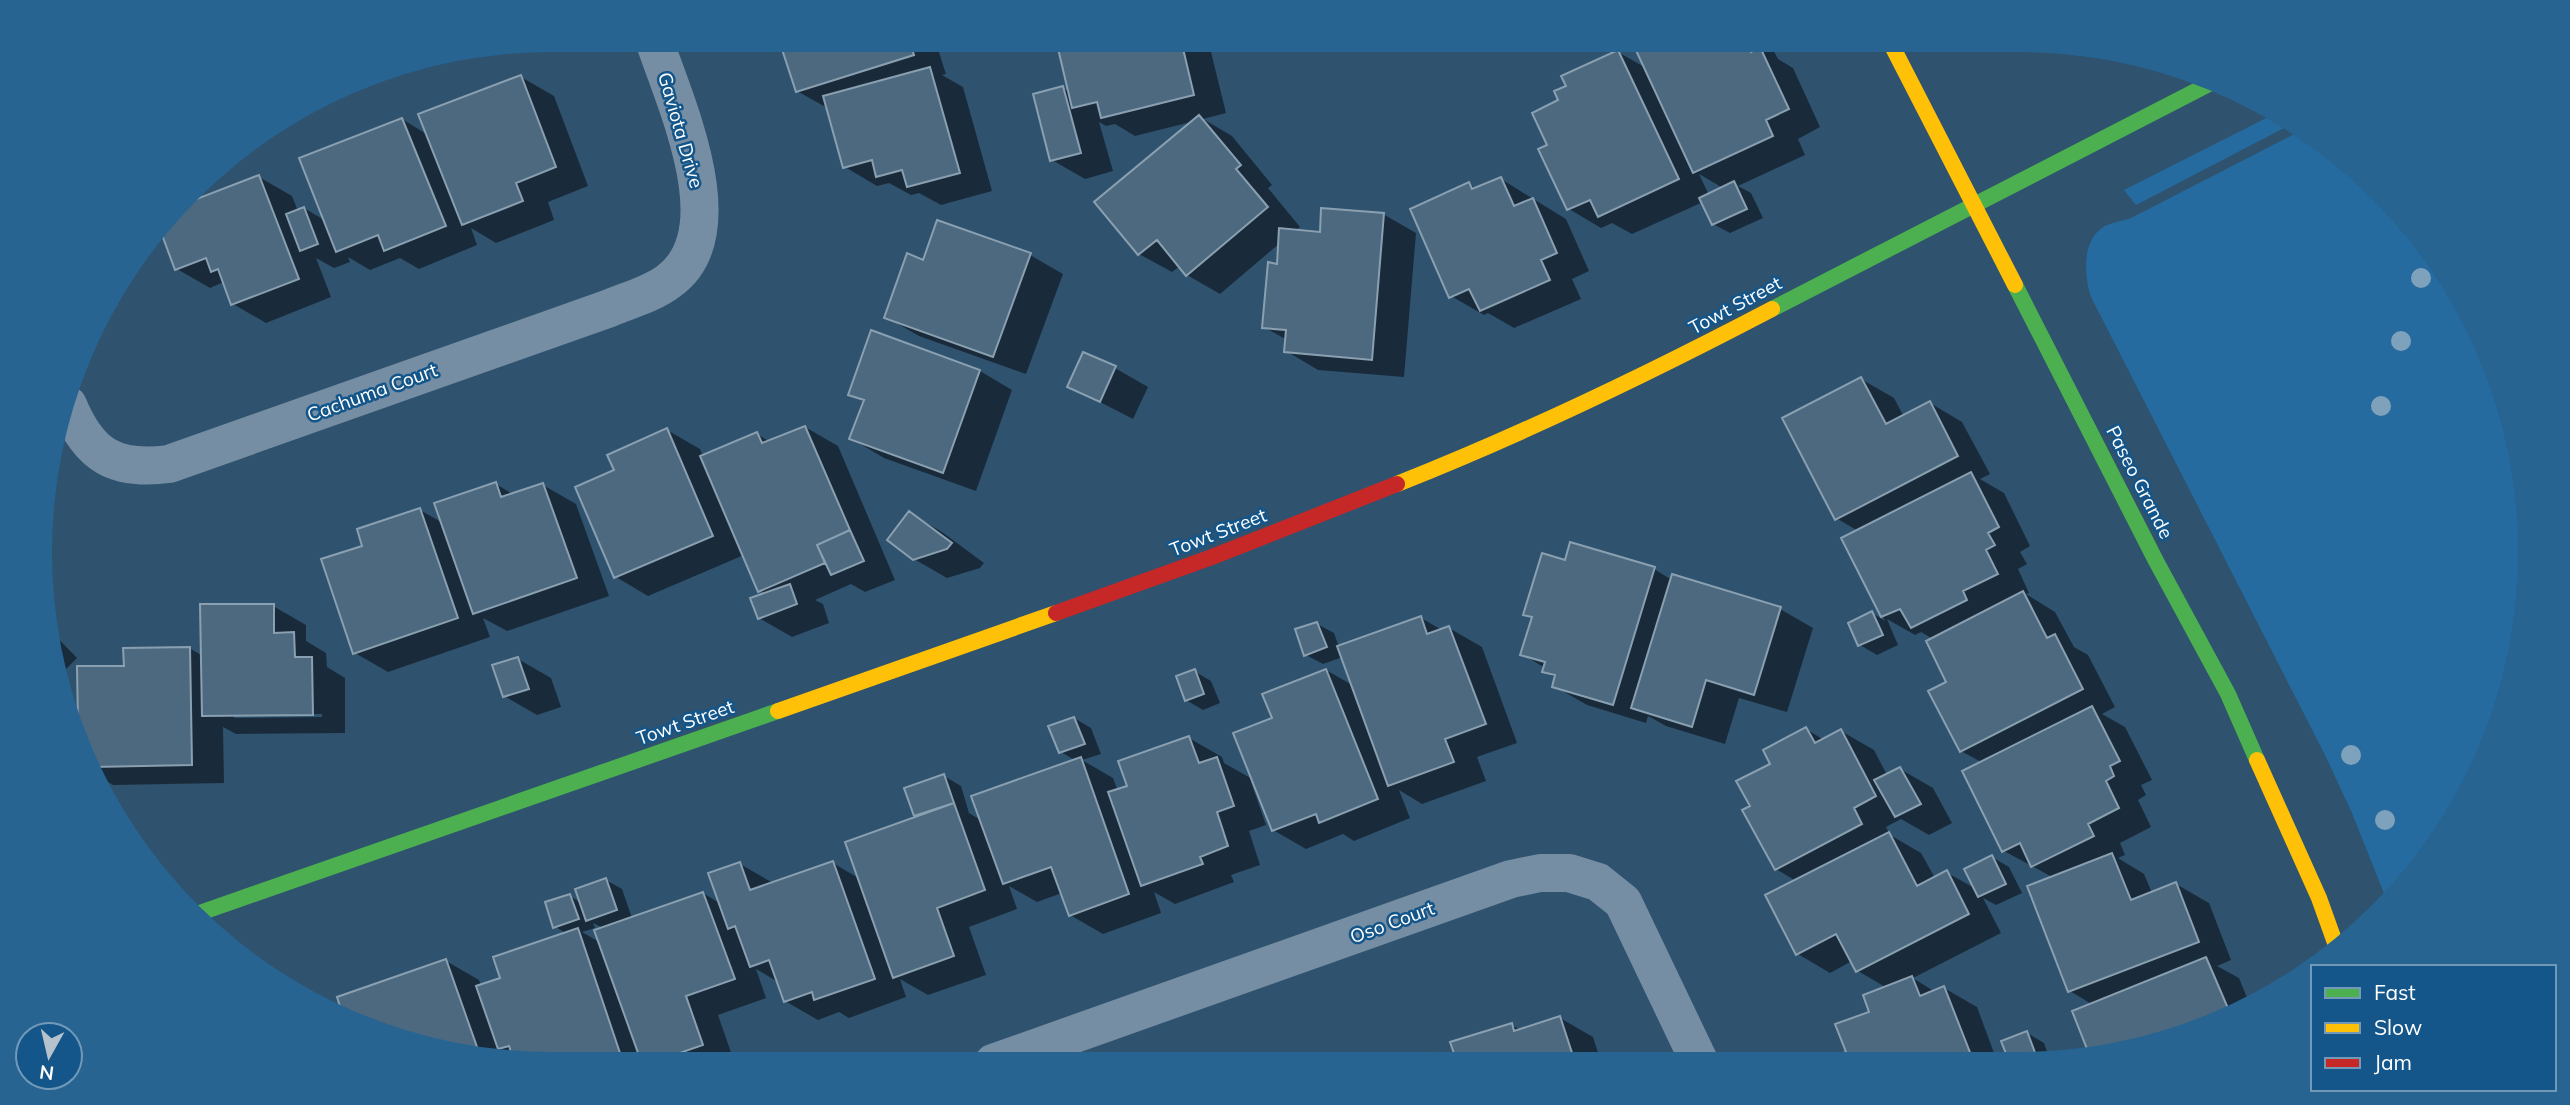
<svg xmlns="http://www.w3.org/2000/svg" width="2570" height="1105" viewBox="0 0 2570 1105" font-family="Mulish,sans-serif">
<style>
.green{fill:#256b9f}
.shadow{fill:#0007;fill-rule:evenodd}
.building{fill:#4c697f;stroke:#8aa0b1;stroke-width:2}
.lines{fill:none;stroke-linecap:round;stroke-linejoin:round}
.street{stroke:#768ea4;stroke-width:38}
.fast{stroke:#4caf50;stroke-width:16}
.slow{stroke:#ffc107;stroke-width:16}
.jam{stroke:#c62828;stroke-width:16}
.tree{fill:#7fa2bc}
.labels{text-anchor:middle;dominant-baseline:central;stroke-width:5;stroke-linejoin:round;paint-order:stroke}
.street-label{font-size:19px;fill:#fff;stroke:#145689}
</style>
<rect width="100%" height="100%" fill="#2f526e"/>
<path class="green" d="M 2278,112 L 2294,123 L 2136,205 L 2124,190 Z
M 2302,130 L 2356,168 L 2424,241 L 2477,326 L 2512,420 L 2529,519 L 2525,620 L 2502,718 L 2424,864 L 2387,901 L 2352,813 L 2325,755 L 2091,297 C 2084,276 2081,239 2105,226 C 2113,222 2123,221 2131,218 Z"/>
<path class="shadow" d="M 781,40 L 935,40 L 946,74 L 942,75 L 963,87 L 992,191 L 941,205 L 919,193 L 911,195 L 889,183 L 877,186 L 845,167 L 829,109 L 797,91 Z
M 1057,40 L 1201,40 L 1203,48 L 1211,52 L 1226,113 L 1203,119 L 1232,136 L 1272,185 L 1268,188 L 1300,227 L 1294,231 L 1321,234 L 1383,214 L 1416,233 L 1404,377 L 1318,370 L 1286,351 L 1287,340 L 1264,327 L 1278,266 L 1280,243 L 1220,294 L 1187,275 L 1180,266 L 1172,272 L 1139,254 L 1195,121 L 1135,136 L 1115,124 L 1106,126 L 1099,122 L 1113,171 L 1085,179 L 1052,160 L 1062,88 L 1070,92 Z
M 1645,40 L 1768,40 L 1778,59 L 1793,68 L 1820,127 L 1798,139 L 1805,155 L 1738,186 L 1751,193 L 1763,218 L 1730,233 L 1713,224 L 1703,202 L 1632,234 L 1612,223 L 1601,228 L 1569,209 L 1550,146 L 1561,101 L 1568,87 L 1618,52 L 1646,68 ZM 1699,174 L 1723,188 L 1709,195 Z
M 521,77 L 554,96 L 588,186 L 548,202 L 554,220 L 496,243 L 471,228 L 477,245 L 419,269 L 400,258 L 370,270 L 348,257 L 350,262 L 334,268 L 316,258 L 331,297 L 266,323 L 233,304 L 224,282 L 210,288 L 177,269 L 163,231 L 183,206 L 259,177 L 292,196 L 298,211 L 304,208 L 326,221 L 402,119 L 428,135 Z
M 1501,179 L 1566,219 L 1589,271 L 1572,279 L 1581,299 L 1514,328 L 1488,313 L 1484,315 L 1451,296 L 1469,184 L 1477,189 Z
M 938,222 L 1030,255 L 1063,274 L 1026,374 L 919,336 L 886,317 L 924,262 Z
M 872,332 L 980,371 L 1012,390 L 976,491 L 884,458 L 852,439 L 865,402 L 850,394 Z
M 1084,354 L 1115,368 L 1148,387 L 1133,419 L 1069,386 Z
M 1861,379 L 1894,398 L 1904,417 L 1930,403 L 1962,422 L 1990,474 L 1980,479 L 2004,493 L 2030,546 L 2020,552 L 2027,564 L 2018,569 L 2029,593 L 2026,594 L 2055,612 L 2074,647 L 2088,655 L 2115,707 L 2102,714 L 2125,727 L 2152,780 L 2141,785 L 2146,795 L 2138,800 L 2151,827 L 2120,843 L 2125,855 L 2118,858 L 2144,874 L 2152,893 L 2176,884 L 2209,903 L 2231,960 L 2217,966 L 2239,978 L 2250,1005 L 2214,1026 L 2093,1005 L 2070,991 L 2054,878 L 2004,851 L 1983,763 L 1961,751 L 1949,683 L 1933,639 L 1921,632 L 1915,635 L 1887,619 L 1898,645 L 1877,655 L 1860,645 L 1872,613 L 1885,621 L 1843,539 L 1858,531 L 1836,518 Z
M 805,427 L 838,446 L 895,580 L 865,592 L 851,584 L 815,600 L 823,604 L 829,623 L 792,637 L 759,618 L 766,594 L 759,590 L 744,555 L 648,596 L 616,577 L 616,471 L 667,430 L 700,449 L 703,457 L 757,434 L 770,442 Z
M 496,484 L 514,495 L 543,485 L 576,504 L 609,596 L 507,631 L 483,618 L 490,637 L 388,672 L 355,653 L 365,547 L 420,510 L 443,523 Z
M 909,513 L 942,532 L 984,563 L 980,568 L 947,578 L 914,559 Z
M 1566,563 L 1654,569 L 1672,580 L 1780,609 L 1813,628 L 1787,712 L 1739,698 L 1725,744 L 1666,726 L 1648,716 L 1646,723 L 1587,705 L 1554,686 L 1556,678 L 1544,671 L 1545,668 L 1522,654 L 1533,618 L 1525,614 Z
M 273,606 L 306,625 L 306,641 L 326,653 L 327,667 L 345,678 L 345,733 L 236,734 L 223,727 L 224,783 L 113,785 L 96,775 L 80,731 L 125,667 L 189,648 L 203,656 ZM 234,714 L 322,714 L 322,717 L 234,718 Z
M 1421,618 L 1442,630 L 1449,628 L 1482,647 L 1517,743 L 1477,757 L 1486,781 L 1422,804 L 1399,790 L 1410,818 L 1354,841 L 1343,834 L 1306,849 L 1273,830 L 1254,781 L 1251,782 L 1266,825 L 1249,831 L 1260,865 L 1231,875 L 1234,882 L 1175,904 L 1154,892 L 1161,913 L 1103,934 L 1070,915 L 1062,893 L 1037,902 L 1009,886 L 1017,909 L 969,927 L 986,975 L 928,995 L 900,979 L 906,997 L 849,1018 L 839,1012 L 818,1020 L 785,1001 L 778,982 L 756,969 L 766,998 L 718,1015 L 735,1064 L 733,1064 L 552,1065 L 515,1059 L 504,1050 L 506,1057 L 387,1037 L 313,998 L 318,996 L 343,1010 L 446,961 L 479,980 L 481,986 L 503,979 L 567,934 L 554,926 L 570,896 L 581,903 L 606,880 L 622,889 L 632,918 L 703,893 L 721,904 L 740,864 L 773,883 L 833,863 L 860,879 L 918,817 L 915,815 L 944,776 L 961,786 L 969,813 L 982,821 L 1076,761 L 1061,752 L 1074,718 L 1091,728 L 1101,754 L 1082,760 L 1113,778 L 1118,791 L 1129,787 L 1189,738 L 1222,757 L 1224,763 L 1254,780 L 1275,719 L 1326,670 L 1354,686 L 1343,657 L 1323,664 L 1306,655 L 1317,624 L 1334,633 L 1339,647 ZM 593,923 L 603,928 L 601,943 L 582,932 L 595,928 Z
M 48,628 L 77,658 L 59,676 L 50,652 Z
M 518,659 L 551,678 L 561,707 L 537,715 L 504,696 Z
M 1194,671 L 1211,681 L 1220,703 L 1203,710 L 1186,700 Z
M 61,680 L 71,691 L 66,695 Z
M 1806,729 L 1824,740 L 1841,731 L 1874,750 L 1887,775 L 1900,769 L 1933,788 L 1952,823 L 1929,835 L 1901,819 L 1886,827 L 1890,835 L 1921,853 L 1935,878 L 1946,872 L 1976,889 L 1992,857 L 2009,867 L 2022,893 L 1996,905 L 1983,898 L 2001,933 L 1913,978 L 1935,992 L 1944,988 L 1977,1007 L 1997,1061 L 1842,1061 L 1840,1056 L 1848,1053 L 1887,988 L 1858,971 L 1852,961 L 1830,973 L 1798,954 L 1796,881 L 1776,869 L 1752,807 L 1772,765 Z
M 1560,1018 L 1593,1037 L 1601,1062 L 1459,1062 L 1452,1043 L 1511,1025 L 1521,1030 Z
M 2027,1033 L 2044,1043 L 2050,1060 L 2011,1061 Z
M 1437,1055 L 1450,1062 L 1414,1062 Z"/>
<path class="building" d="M 779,40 L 909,40 L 914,55 L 796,92 Z
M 1056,40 L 1181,40 L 1194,95 L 1101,118 L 1097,102 L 1072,108 Z
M 1641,40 L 1746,40 L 1751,52 L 1760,47 L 1789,109 L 1766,120 L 1773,136 L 1693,173 L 1633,44 Z
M 1618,50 L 1679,179 L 1598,217 L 1590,200 L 1567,210 L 1538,149 L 1547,145 L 1532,113 L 1558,100 L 1554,91 L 1566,86 L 1561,76 Z
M 930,67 L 960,173 L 907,187 L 902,170 L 876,177 L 872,160 L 843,168 L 823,96 Z
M 521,75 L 556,167 L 516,183 L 523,201 L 462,225 L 418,114 Z
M 1063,86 L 1081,153 L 1050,161 L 1033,94 Z
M 1199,115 L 1241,165 L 1236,169 L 1268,207 L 1186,276 L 1157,240 L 1138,255 L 1094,202 Z
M 402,118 L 446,226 L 384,251 L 378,235 L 336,252 L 299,158 Z
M 259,175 L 299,279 L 231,305 L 218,269 L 211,272 L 206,258 L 175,270 L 161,232 L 186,203 Z
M 1501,177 L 1514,206 L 1533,198 L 1557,253 L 1541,260 L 1550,280 L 1480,311 L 1469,289 L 1449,298 L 1410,209 L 1469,182 L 1472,189 Z
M 1734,181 L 1747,209 L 1712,225 L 1699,198 Z
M 304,207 L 318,244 L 300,251 L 286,214 Z
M 1321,208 L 1384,213 L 1372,360 L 1284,352 L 1286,330 L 1262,328 L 1268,262 L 1277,264 L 1279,228 L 1320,232 Z
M 937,220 L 1031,253 L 993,357 L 884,318 L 907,253 L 923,260 Z
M 871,330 L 980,370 L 943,473 L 849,439 L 864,400 L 848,395 Z
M 1083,352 L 1116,366 L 1100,402 L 1067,387 Z
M 1861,377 L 1886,424 L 1930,401 L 1958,456 L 1835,520 L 1782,418 Z
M 805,426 L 850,530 L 817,545 L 825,563 L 758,592 L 700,456 L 757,432 L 762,443 Z
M 667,428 L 713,536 L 614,578 L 575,487 L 614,470 L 607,455 Z
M 1971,472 L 1999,527 L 1988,533 L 1995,545 L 1986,550 L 1998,574 L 1963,591 L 1967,600 L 1911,628 L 1900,609 L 1881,617 L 1841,538 Z
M 496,482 L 501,497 L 543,483 L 577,578 L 473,614 L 434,503 Z
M 420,508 L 458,618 L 353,654 L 321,559 L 362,546 L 357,529 Z
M 909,511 L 952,543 L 947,549 L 913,560 L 887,540 Z
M 850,530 L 864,561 L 831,575 L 817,545 Z
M 1570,542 L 1655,567 L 1613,705 L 1552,687 L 1555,675 L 1542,672 L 1545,662 L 1520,655 L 1532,617 L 1523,615 L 1542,553 L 1565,560 Z
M 1672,574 L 1781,607 L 1754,695 L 1706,680 L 1692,727 L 1631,708 Z
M 790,584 L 797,604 L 758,619 L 750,598 Z
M 2023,591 L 2047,638 L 2055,634 L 2083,689 L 1960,752 L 1928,691 L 1946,682 L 1926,641 Z
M 200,604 L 274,604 L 274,633 L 294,632 L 295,657 L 312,657 L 313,715 L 202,716 Z
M 1872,611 L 1883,635 L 1858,646 L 1848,623 Z
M 1421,616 L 1427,634 L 1449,626 L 1486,724 L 1445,739 L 1454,762 L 1388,786 L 1337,646 Z
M 1317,622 L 1327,647 L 1304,656 L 1295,629 Z
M 190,647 L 192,765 L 93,767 L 78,727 L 77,666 L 124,666 L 123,648 Z
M 518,657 L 529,689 L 503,697 L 492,665 Z
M 1195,669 L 1204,694 L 1185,701 L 1176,676 Z
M 1326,669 L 1378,799 L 1319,823 L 1316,814 L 1272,831 L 1233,733 L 1272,718 L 1262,694 Z
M 2092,706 L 2120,761 L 2110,766 L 2114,776 L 2106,781 L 2119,808 L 2088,824 L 2094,836 L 2031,867 L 2020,843 L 2002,852 L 1962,771 Z
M 1074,717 L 1085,744 L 1059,753 L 1048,726 Z
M 1806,727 L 1815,743 L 1841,729 L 1876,796 L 1854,808 L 1862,824 L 1775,870 L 1742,810 L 1750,806 L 1736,781 L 1770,764 L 1763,750 Z
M 1189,736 L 1199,763 L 1217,757 L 1234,806 L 1217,812 L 1228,846 L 1200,857 L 1203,864 L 1141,886 L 1108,792 L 1127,786 L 1118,761 Z
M 1081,757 L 1129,894 L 1069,916 L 1051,867 L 1003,884 L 971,796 Z
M 1900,767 L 1921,804 L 1895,817 L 1874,780 Z
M 944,774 L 954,803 L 914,816 L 904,788 Z
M 954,803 L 985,890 L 937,908 L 954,956 L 893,978 L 845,842 Z
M 1889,832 L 1917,886 L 1947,870 L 1969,914 L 1856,972 L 1836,934 L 1796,955 L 1765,895 Z
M 2112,853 L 2131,900 L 2176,882 L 2199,942 L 2068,992 L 2027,886 Z
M 1992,855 L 2006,884 L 1978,897 L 1964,869 Z
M 833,861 L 875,979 L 814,1000 L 812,992 L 784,1002 L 769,960 L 750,967 L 735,926 L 728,929 L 708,873 L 740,862 L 750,890 Z
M 606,878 L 617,910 L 586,921 L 575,889 Z
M 703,892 L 735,979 L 686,996 L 703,1045 L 648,1064 L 642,1064 L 594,930 Z
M 570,894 L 579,919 L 553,928 L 545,902 Z
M 578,928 L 624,1065 L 552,1065 L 513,1058 L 509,1046 L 498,1049 L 476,986 L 500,978 L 493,957 Z
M 2206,957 L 2230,1013 L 2219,1017 L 2221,1022 L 2214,1026 L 2091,1059 L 2072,1011 Z
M 446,959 L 477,1047 L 467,1051 L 387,1037 L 342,1013 L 337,997 Z
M 1912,976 L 1920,996 L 1944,986 L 1971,1055 L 1954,1061 L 1840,1061 L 1838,1055 L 1846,1052 L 1835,1024 L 1869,1012 L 1863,995 Z
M 1560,1016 L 1575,1062 L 1457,1062 L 1450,1042 L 1512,1023 L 1514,1031 Z
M 2027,1031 L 2037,1058 L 2029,1060 L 2009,1061 L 2001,1041 Z
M 1437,1053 L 1440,1062 L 1408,1062 Z"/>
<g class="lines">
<path class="street" d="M 68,405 C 89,456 115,471 169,464 L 610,308 C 629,300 652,294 669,281 C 736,232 675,103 654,40
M 993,1063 L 1511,879 L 1540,873 L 1569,873 L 1598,882 L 1623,902 L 1699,1061"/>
<path class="fast" d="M 2015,285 L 2156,561 L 2228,694 L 2257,760
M 1772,309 L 2213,82
M 194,915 L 778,711"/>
<path class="slow" d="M 1889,40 L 2015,285
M 1397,484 C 1526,433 1650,373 1772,309
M 778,711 L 1056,613
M 2257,760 L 2319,898 L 2338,951"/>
<path class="jam" d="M 1056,613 L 1212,557 L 1397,484"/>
</g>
<g class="tree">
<circle cx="2421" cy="278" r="10"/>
<circle cx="2401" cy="341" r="10"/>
<circle cx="2381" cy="406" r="10"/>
<circle cx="2351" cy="755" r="10"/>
<circle cx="2385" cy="820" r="10"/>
</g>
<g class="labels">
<g class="street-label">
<text transform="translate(681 130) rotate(74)">Gaviota Drive</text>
<text transform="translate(1735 305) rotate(-28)">Towt Street</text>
<text transform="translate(372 392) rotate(-20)">Cachuma Court</text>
<text transform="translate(2140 482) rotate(63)">Paseo Grande</text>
<text transform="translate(1218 532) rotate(-21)">Towt Street</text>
<text transform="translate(685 722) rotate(-19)">Towt Street</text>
<text transform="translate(1392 922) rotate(-20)">Oso Court</text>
</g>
</g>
<path d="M0 0H2570V1105H0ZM552 52H2018A500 500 0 0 1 2518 552V552A500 500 0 0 1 2018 1052H552A500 500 0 0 1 52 552V552A500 500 0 0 1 552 52Z" fill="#276492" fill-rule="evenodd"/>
<rect x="2311" y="965" width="245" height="126" fill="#145689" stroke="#729ab8" stroke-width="2"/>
<rect x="2325" y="988" width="35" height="10" fill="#4caf50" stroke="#729ab8" stroke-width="2"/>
<text x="2374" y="1000" font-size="21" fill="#ffffff">Fast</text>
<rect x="2325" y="1023" width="35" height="10" fill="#ffc107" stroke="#729ab8" stroke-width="2"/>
<text x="2374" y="1035" font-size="21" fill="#ffffff">Slow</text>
<rect x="2325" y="1058" width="35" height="10" fill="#c62828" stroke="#729ab8" stroke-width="2"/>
<text x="2374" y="1070" font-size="21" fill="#ffffff">Jam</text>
<g transform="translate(49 1056) rotate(188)"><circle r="33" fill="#145689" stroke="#729ab8" stroke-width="2"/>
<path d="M0-5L12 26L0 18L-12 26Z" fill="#b6c2cc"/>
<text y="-10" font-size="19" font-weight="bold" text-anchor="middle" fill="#ffffff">N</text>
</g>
</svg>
